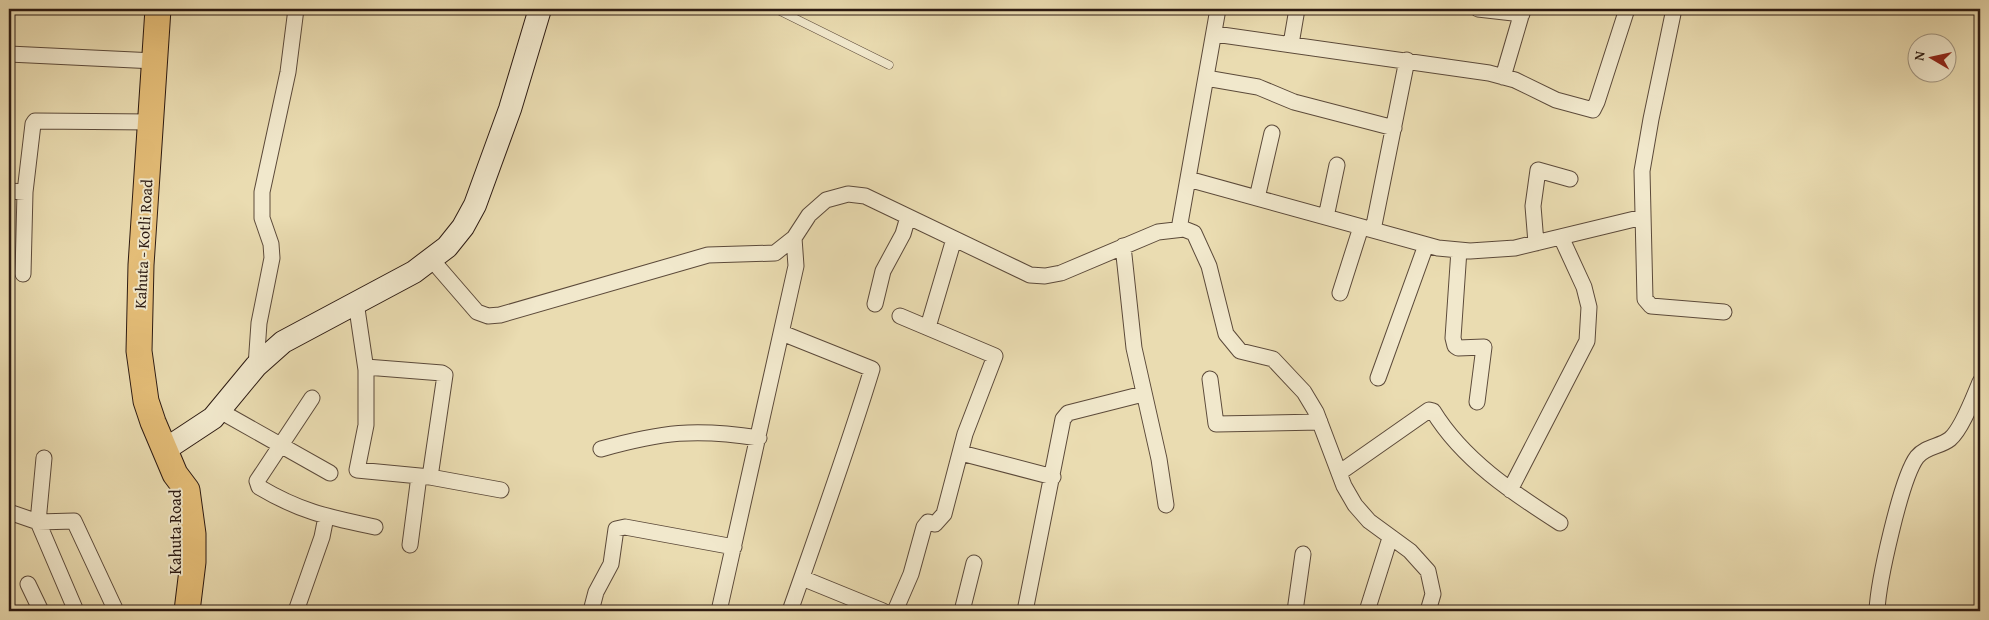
<svg xmlns="http://www.w3.org/2000/svg" width="1989" height="620" viewBox="0 0 1989 620" font-family="'Gentium Book Plus',serif">
<style>
.lines{fill:none;stroke-linecap:round;stroke-linejoin:round}
.lane-casing{stroke:#5c4a3a;stroke-width:9}
.street-casing{stroke:#5c4a3a;stroke-width:17}
.secondary-casing{stroke:#2c1a12;stroke-width:24}
.primary-casing{stroke:#2c1a12;stroke-width:27}
.lane{stroke:#f1e8cc;stroke-width:8}
.street{stroke:#f1e8cc;stroke-width:15}
.secondary{stroke:#f1e8cc;stroke-width:22}
.primary{stroke:#e5be78;stroke-width:25}
.labels{text-anchor:middle;dominant-baseline:central;stroke-width:4;stroke-linejoin:round;paint-order:stroke}
.street-label{font-size:16px;fill:#2c1a12;stroke:#f1e8cc}
</style>
<rect width="100%" height="100%" fill="#eadcb1"/>
<filter id="stains"><feTurbulence type="fractalNoise" baseFrequency=".004" numOctaves="4"/><feColorMatrix values="0 0 0 0 .2 0 0 0 0 .09 0 0 0 0 .02 0 0 0 .5 -.17"/></filter>
<radialGradient id="worn" r=".72"><stop offset=".6" stop-color="#630" stop-opacity="0"/><stop offset="1" stop-color="#630" stop-opacity=".3"/></radialGradient>
<g class="lines">
<g class="lane-casing">
<path id="lane" d="M 776,9 L 889,65"/>
</g>
<g class="street-casing">
<path id="street" d="M 1478,9 L 1522,14
M 1674,9 L 1651,119 L 1642,171 L 1645,299 L 1651,306 L 1724,312
M 1215,34 L 1489,73 L 1515,80 L 1556,100 L 1593,110 L 1597,102 L 1627,9
M 1291,44 L 1297,9
M 9,54 L 155,61
M 1503,77 L 1523,9
M 1206,78 L 1258,87 L 1294,102 L 1394,128
M 1188,179 L 1438,248 L 1470,251 L 1515,248 L 1643,217
M 9,191 L 25,192
M 1257,198 L 1272,133
M 1326,217 L 1337,165
M 1179,229 L 1218,9
M 1373,230 L 1407,60
M 1536,243 L 1533,206 L 1538,170 L 1570,179
M 1123,246 L 1134,348 L 1159,459 L 1166,505
M 1459,250 L 1453,338 L 1455,346 L 1458,348 L 1484,347 L 1477,402
M 432,260 L 477,312 L 488,316 L 500,315 L 708,255 L 775,253 L 794,238 L 809,215 L 826,200 L 848,194 L 865,196 L 1030,275 L 1045,276 L 1061,273 L 1158,232 L 1184,229 L 1194,233 L 1209,266 L 1226,334 L 1240,351 L 1273,359 L 1304,392 L 1316,412 L 1344,486 L 1355,505 L 1369,521 L 1410,551 L 1428,571 L 1433,594 L 1428,611
M 23,274 L 25,192 L 33,124 L 35,121 L 151,122
M 1340,293 L 1361,227
M 356,302 L 366,370 L 366,425 L 357,470 L 430,477 L 501,490
M 875,304 L 883,271 L 903,234 L 908,217
M 928,327 L 954,239
M 782,333 L 872,369 C 847,451 818,531 790,611
M 256,366 L 259,323 L 272,258 L 271,244 L 262,218 L 262,192 L 288,72 L 296,9
M 366,367 L 442,373 L 445,375 L 430,477
M 1378,378 L 1426,245
M 1210,379 L 1216,424 L 1320,422
M 312,398 L 257,481 L 259,487 C 301,512 328,517 375,527
M 220,411 L 330,473
M 601,449 C 662,432 695,428 759,438
M 961,453 L 1053,477
M 44,458 L 38,522 L 74,521 L 116,611
M 1339,473 L 1429,410 L 1433,411 C 1463,460 1513,493 1560,523
M 1510,490 L 1587,341 L 1589,307 L 1584,287 L 1561,237
M 9,512 L 38,522 L 76,611
M 410,545 L 419,476
M 802,578 L 883,611
M 28,584 L 41,611
M 296,611 L 322,537 L 326,517
M 591,611 L 596,592 L 611,564 L 616,529 L 625,527 L 734,547
M 719,611 L 796,266 L 794,238
M 895,611 L 911,574 L 924,527 L 928,522 L 935,524 L 944,514 L 965,434 L 995,356 L 900,316
M 962,611 L 974,563
M 1025,611 L 1063,419 L 1068,413 L 1143,394
M 1295,611 L 1303,554
M 1367,611 L 1390,538
M 1877,611 C 1878,583 1901,478 1917,457 C 1926,446 1940,447 1950,439 C 1962,429 1974,396 1980,382"/>
</g>
<g class="secondary-casing">
<path id="secondary" d="M 166,449 L 213,418 L 256,366 L 283,342 L 414,272 L 447,247 L 463,227 L 475,205 L 510,109 L 540,9"/>
</g>
<g class="primary-casing">
<path id="primary" d="M 158,9 L 141,265 L 139,351 L 146,401 L 153,422 L 175,474 L 187,490 L 193,534 L 193,562 L 187,611"/>
</g>
<use href="#lane" class="lane"/>
<use href="#street" class="street"/>
<use href="#secondary" class="secondary"/>
<use href="#primary" class="primary"/>
</g>
<g class="labels">
<g class="street-label">
<text transform="translate(143 244) rotate(-87)">Kahuta - Kotli Road</text>
<text transform="translate(175 532) rotate(-90)">Kahuta Road</text>
</g>
</g>
<rect width="1989" height="620" fill="none" stroke="#eadcb1" stroke-width="30"/>
<rect x="10" y="10" width="1969" height="600" fill="none" stroke="#2c1a12" stroke-width="2.5"/>
<rect x="15" y="15" width="1959" height="590" fill="none" stroke="#2c1a12"/>
<g transform="translate(1932 58) rotate(279)"><circle r="24" fill="#f1e8cc" stroke="#a29682"/>
<path d="M0-4L9 19L0 12L-9 19Z" fill="#8f2418"/>
<text y="-8" font-size="14" font-weight="bold" text-anchor="middle" fill="#2c1a12">N</text>
</g>
<rect width="100%" height="100%" filter="url(#stains)"/>
<rect width="100%" height="100%" fill="url(#worn)"/>
</svg>
